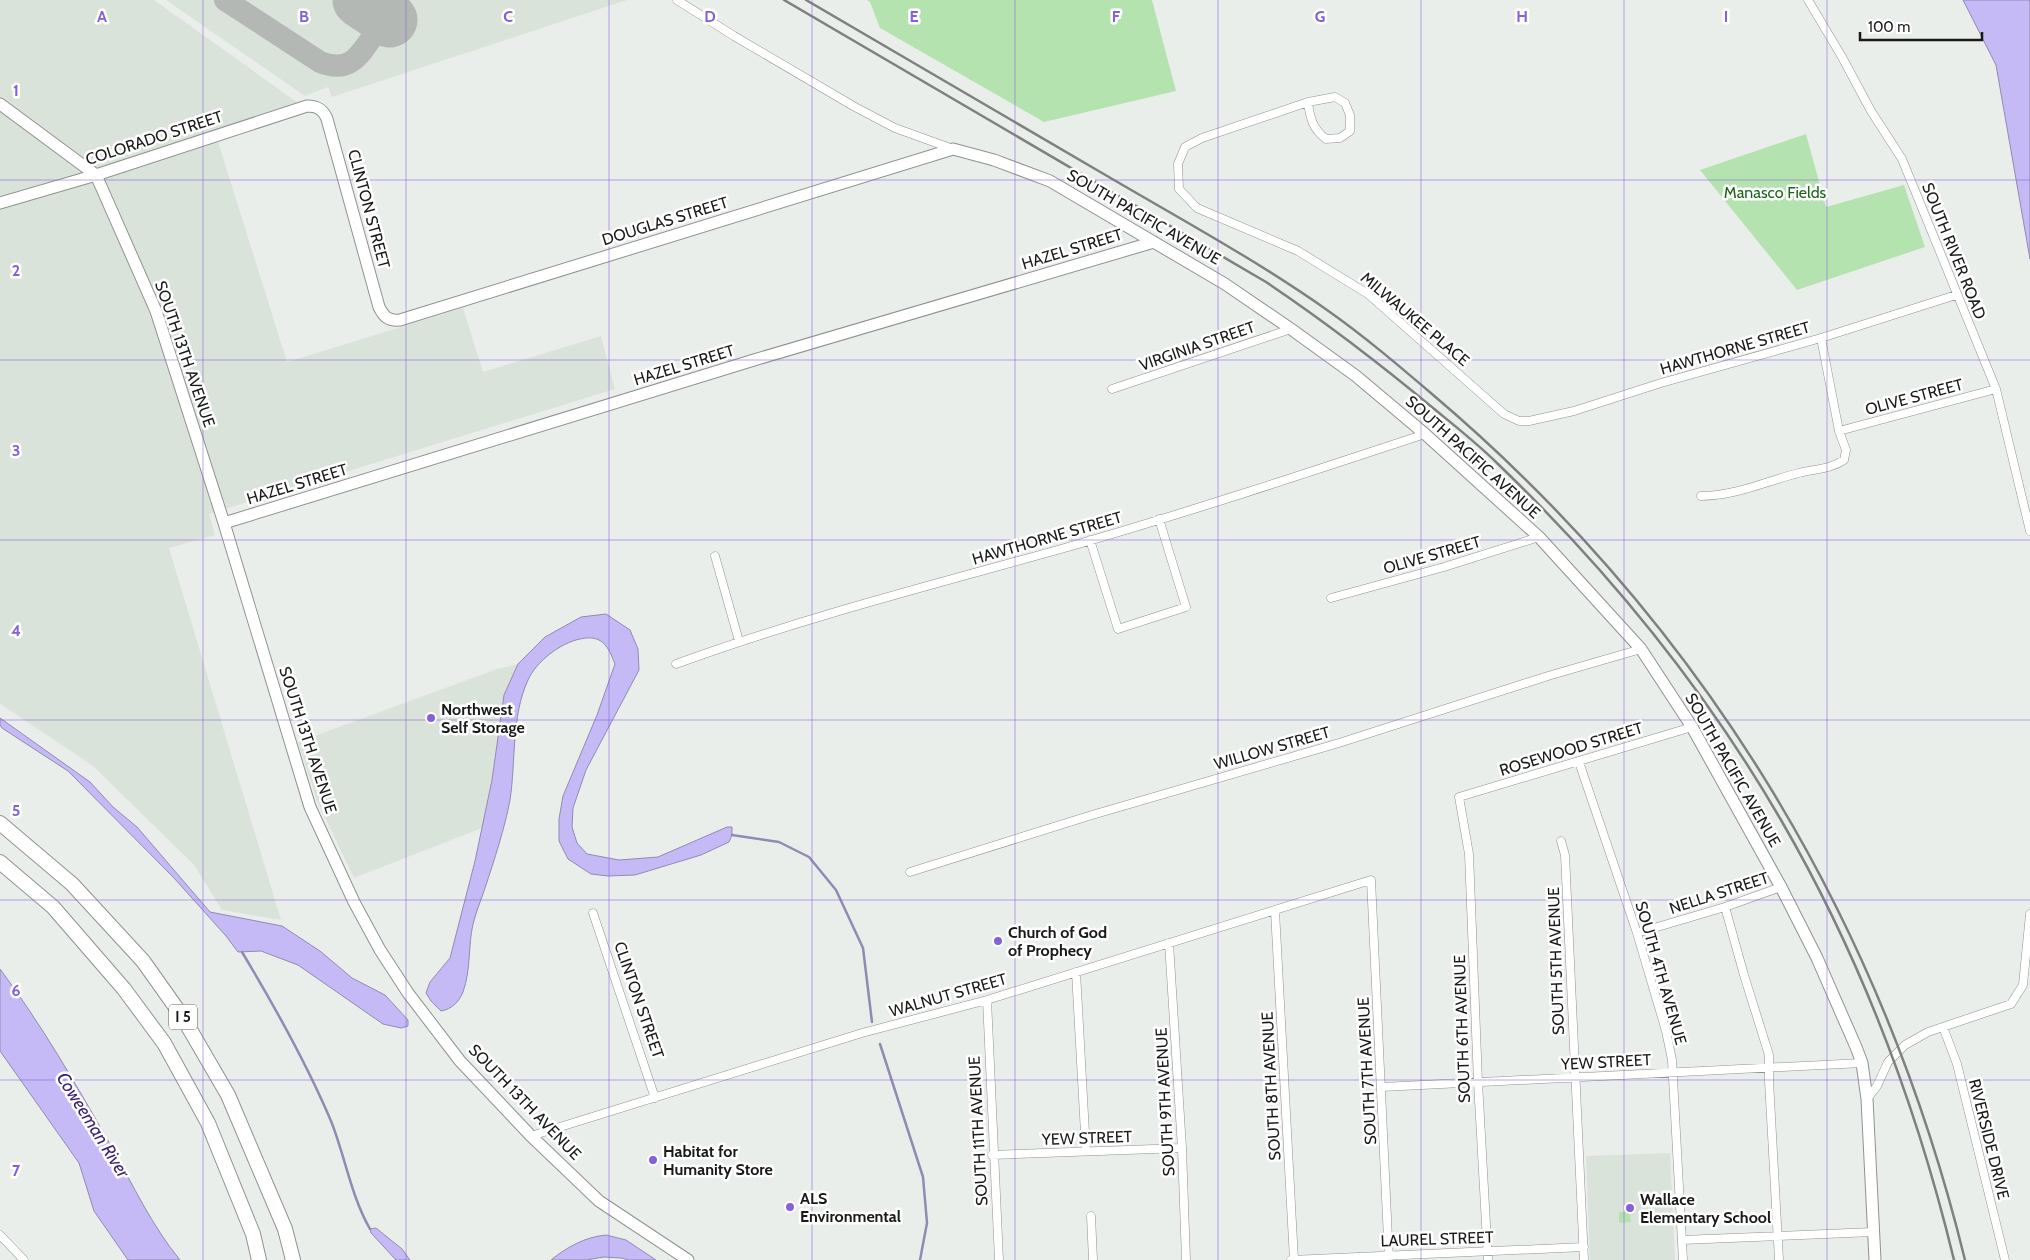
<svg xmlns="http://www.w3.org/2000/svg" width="2030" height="1260" viewBox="0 0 2030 1260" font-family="Cabin,sans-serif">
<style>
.built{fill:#dae3d9}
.green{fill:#b5e3b0}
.water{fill:#c5baf5;stroke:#918ab3}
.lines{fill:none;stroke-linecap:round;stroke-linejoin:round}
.stream{stroke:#918ab3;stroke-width:2.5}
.taxiway{stroke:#b4b8b4;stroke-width:22}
.runway{stroke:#b4b8b4;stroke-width:55}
.street-casing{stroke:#8f938f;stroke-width:9}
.secondary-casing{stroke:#8f938f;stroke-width:13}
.highway-casing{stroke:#8f938f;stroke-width:16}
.street{stroke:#fff;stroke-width:8}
.secondary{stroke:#fff;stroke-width:11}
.highway{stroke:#fff;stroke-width:14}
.rail{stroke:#7e817e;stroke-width:2.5}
.grid{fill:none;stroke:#8361dc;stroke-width:1;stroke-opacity:0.55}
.poi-dot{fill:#8361dc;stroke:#fff;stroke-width:2}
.labels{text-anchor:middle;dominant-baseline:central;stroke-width:5;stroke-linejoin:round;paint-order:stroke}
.shield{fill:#fff;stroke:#5e5f5e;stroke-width:1}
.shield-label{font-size:15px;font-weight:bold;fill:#191a19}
.street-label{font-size:16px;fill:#191a19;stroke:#fff}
.park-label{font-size:16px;fill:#1a6618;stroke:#fff}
.poi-label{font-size:16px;font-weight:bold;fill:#191a19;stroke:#fff;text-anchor:start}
.water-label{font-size:18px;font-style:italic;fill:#3e2476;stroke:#fff}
.grid-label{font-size:16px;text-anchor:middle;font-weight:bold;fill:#8361dc;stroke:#fff;stroke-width:5;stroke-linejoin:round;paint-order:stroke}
</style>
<rect width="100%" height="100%" fill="#eaeeea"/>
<path class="built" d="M 0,0 L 154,0 L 301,105 L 215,132 L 287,362 L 463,308 L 483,372 L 601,336 L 615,389 L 209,514 L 215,535 L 169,548 L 281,920 L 222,910 L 194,865 L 93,766 L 0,704 Z
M 166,0 L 627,0 L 332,97 L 328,87 L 305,96 Z
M 518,664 L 504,695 L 492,780 L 482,828 L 354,878 L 317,801 L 298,742 L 497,669 Z
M 1670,1153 L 1675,1260 L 1590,1260 L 1586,1156 Z"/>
<path class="green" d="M 867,0 L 1152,0 L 1176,91 L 1044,122 L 880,28 L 870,2 Z
M 1806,134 L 1826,207 L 1904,185 L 1925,247 L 1797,290 L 1700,170 Z
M 1619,1212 L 1630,1212 L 1631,1222 L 1619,1223 Z"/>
<path class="water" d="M 1963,0 L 2030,0 L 2030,259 L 1996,65 Z
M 606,614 L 630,630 L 638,649 L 639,670 L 586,770 L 573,808 L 572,827 L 577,843 L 587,854 L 619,860 L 658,857 L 727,827 L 732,827 L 732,835 L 729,842 L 701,855 L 635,875 L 608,876 L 591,874 L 568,859 L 559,841 L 559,819 L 563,796 L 597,715 L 615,664 C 608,646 602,634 580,639 C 560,643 536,662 528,680 C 511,717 516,761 510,800 C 505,827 494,861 485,888 C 481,900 476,912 473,924 C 468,946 471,970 463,992 C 459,1002 452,1009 441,1011 L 431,1001 L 426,993 L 430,982 L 450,958 L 475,861 L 492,780 L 504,695 L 518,664 L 545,637 L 581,617 Z
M 0,718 L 90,782 L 113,807 L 137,827 L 210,912 L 282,926 L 320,951 L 352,978 L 385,995 L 408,1020 L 408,1026 L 401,1028 L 383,1024 L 298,965 L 261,951 L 238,952 L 226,936 L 174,878 L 68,771 L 2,728 L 0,725 Z
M 0,969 C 42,1025 77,1086 111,1146 C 133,1185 152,1226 180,1260 L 128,1260 L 94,1211 L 79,1163 L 0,1051 Z
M 376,1228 L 402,1249 L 410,1260 L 396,1260 L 371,1233 L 370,1229 Z
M 606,1235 L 626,1240 L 656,1260 L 629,1260 L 621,1258 L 604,1257 L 586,1260 L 551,1260 C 567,1247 585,1237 606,1235 Z"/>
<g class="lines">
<path class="stream" d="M 732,835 L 779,842 L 809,857 L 836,890 L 863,948 L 872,1022
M 242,952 C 275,1007 306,1062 331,1121 C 345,1156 351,1196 370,1229
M 880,1044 L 923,1177 L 927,1223 L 920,1260"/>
<path class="taxiway" d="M 225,0 L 320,62 C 350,74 360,55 375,33 C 382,22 389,11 396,0"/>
<path class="runway" d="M 360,0 L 390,20"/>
<g class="street-casing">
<path id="street" d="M 677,0 L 734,36 L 855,107 L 895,128 L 953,149
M 1808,0 L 1842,57 L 1871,111 L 1902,159 L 1996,389 L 2030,531
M 1308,102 C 1310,119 1313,129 1326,139 L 1340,138 L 1350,131 L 1350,115 L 1345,103 L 1335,97 L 1308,102 L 1202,138 L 1185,147 L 1178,164 L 1179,189 L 1197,208 L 1298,251 L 1368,294 L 1504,414 L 1519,421 L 1529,421 L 1574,411 L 1661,383 L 1821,338 L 1956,295
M 1112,389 L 1291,329
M 1839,431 L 1996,389
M 1701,496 C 1736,496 1766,481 1799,473 C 1815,469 1831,469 1844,460 L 1846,450 L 1839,431 L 1821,338
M 1090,540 L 1118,629 L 1186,607 L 1159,519
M 715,556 L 739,641
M 1331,598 L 1444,567 L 1539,537
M 676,664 C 802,618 932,585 1061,549 C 1183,514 1304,474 1425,434
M 1579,762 L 1637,933 L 1666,1031 L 1672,1060 L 1683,1260
M 1561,841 L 1565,855 L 1584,1260
M 910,872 L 1092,815 L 1339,743 L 1548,676 L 1641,649
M 1725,907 L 1744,975 L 1769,1055 L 1769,1081 L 1779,1260
M 1275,911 L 1294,1260
M 593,913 L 655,1098
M 1637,933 L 1725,907 L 1781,887
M 1169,943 L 1182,1148 L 1186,1260
M 1076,972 L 1086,1151
M 987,1000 L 999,1260
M 1943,1027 L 1957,1064 L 2005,1260
M 1382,1087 L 1862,1063
M 1867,1099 L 1877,1086 L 1888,1062 L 1905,1045 L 1928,1032 L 2011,1004 L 2023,985 L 2030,914
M 531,1136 L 862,1033 L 987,1000 L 1371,880 L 1389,1260
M 992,1155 L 1182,1148
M 1091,1216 L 1093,1260
M 0,1235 L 24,1260
M 1682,1240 L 1873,1232
M 1291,1260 L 1584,1247
M 1488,1260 L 1478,1082 L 1469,854 L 1459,797 L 1692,727"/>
</g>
<g class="secondary-casing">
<path id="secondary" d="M 0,104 L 96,175 L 156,311 L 224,523 L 310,807 L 354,902 L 380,950 L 408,993 L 460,1061 L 531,1136 L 599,1201 L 688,1260
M 0,203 L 96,175 L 307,106 C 317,106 323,109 327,119 L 379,307 C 384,317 388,321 400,320 L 953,149 L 994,160 L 1050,181 L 1225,284 L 1291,329 L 1356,376 L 1425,434 L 1539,537 L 1641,649 L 1692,727 L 1781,887 L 1817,958 L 1856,1047 L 1862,1063 L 1867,1099 L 1875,1260
M 224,523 L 754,360 L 1154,242"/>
</g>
<g class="highway-casing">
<path id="highway" d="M 0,823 L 72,884 L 143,961 L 182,1016 L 228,1095 L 285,1229 L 293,1260
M 0,862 L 53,907 L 124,989 L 164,1043 L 208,1123 L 253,1234 L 259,1260"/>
</g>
<use href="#street" class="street"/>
<use href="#secondary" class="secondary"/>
<use href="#highway" class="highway"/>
<path class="rail" d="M 784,0 L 1266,282 C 1324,321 1379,363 1433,408 C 1455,426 1478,444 1498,464 C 1607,569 1705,689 1781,820 C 1860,956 1917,1107 1954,1260
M 806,0 C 909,60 1011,120 1114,180 C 1186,222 1259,262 1327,310 C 1364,336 1398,365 1432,394 C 1701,622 1881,917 1965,1260"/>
</g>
<path class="grid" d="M 203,0 L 203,1260M 406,0 L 406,1260M 609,0 L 609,1260M 812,0 L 812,1260M 1015,0 L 1015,1260M 1218,0 L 1218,1260M 1421,0 L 1421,1260M 1624,0 L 1624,1260M 1827,0 L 1827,1260M 0,180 L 2030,180M 0,360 L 2030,360M 0,540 L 2030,540M 0,720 L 2030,720M 0,900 L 2030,900M 0,1080 L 2030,1080"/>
<g class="poi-dot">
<circle cx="431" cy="718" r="5"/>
<circle cx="998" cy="941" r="5"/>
<circle cx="653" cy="1160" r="5"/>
<circle cx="790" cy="1207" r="5"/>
<circle cx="1630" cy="1208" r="5"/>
</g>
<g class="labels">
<rect class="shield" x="169" y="1004.5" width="28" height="25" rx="4"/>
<g class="shield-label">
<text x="183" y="1017">I 5</text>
</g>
<g class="street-label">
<text transform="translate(154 138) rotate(-18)">COLORADO STREET</text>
<text transform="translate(369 209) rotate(75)">CLINTON STREET</text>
<text transform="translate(1144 217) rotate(30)">SOUTH PACIFIC AVENUE</text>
<text transform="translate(665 221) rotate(-17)">DOUGLAS STREET</text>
<text transform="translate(1072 249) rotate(-17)">HAZEL STREET</text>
<text transform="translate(1954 251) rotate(68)">SOUTH RIVER ROAD</text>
<text transform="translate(1415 319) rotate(40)">MILWAUKEE PLACE</text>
<text transform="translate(1197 346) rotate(-19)">VIRGINIA STREET</text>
<text transform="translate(1735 348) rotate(-16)">HAWTHORNE STREET</text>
<text transform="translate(185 354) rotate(71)">SOUTH 13TH AVENUE</text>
<text transform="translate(684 365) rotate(-17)">HAZEL STREET</text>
<text transform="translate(1914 397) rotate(-15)">OLIVE STREET</text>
<text transform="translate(1473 457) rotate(42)">SOUTH PACIFIC AVENUE</text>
<text transform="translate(297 484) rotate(-17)">HAZEL STREET</text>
<text transform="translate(1047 538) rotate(-16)">HAWTHORNE STREET</text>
<text transform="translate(1432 555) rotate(-16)">OLIVE STREET</text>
<text transform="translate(308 740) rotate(72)">SOUTH 13TH AVENUE</text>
<text transform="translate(1272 748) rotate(-16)">WILLOW STREET</text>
<text transform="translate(1571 749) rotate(-17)">ROSEWOOD STREET</text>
<text transform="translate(1733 770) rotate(60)">SOUTH PACIFIC AVENUE</text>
<text transform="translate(1719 893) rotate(-18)">NELLA STREET</text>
<text transform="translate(1556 961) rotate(-92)">SOUTH 5TH AVENUE</text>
<text transform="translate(1661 973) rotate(74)">SOUTH 4TH AVENUE</text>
<text transform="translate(948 995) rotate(-16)">WALNUT STREET</text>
<text transform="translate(639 1000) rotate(71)">CLINTON STREET</text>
<text transform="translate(1462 1029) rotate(-92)">SOUTH 6TH AVENUE</text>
<text transform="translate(1606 1062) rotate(-3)">YEW STREET</text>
<text transform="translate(1367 1071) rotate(-93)">SOUTH 7TH AVENUE</text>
<text transform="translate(1271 1086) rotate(-93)">SOUTH 8TH AVENUE</text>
<text transform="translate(525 1102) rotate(46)">SOUTH 13TH AVENUE</text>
<text transform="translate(1165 1102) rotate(-93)">SOUTH 9TH AVENUE</text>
<text transform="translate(978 1131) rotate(-93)">SOUTH 11TH AVENUE</text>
<text transform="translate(1087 1138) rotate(-2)">YEW STREET</text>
<text transform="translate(1989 1139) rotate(76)">RIVERSIDE DRIVE</text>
<text transform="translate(1437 1239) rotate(-2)">LAUREL STREET</text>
</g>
<g class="park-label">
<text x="1775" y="192">Manasco Fields</text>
</g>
<g class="poi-label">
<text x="441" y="709">Northwest<tspan x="441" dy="18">Self Storage</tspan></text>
<text x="1008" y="932">Church of God<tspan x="1008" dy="18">of Prophecy</tspan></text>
<text x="663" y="1151">Habitat for<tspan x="663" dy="18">Humanity Store</tspan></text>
<text x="800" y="1198">ALS<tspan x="800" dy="18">Environmental</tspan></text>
<text x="1640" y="1199">Wallace<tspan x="1640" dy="18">Elementary School</tspan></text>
</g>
<g class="water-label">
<text transform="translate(93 1125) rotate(58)">Coweeman River</text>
</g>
</g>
<g class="grid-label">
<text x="102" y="22">A</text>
<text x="304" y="22">B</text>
<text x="508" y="22">C</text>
<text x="710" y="22">D</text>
<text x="914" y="22">E</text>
<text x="1116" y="22">F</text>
<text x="1320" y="22">G</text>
<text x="1522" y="22">H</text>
<text x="1726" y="22">I</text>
<text x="16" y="96">1</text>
<text x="16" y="276">2</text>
<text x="16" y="456">3</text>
<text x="16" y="636">4</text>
<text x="16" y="816">5</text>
<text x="16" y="996">6</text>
<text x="16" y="1176">7</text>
</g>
<path d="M1860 32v8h122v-8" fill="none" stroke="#191a19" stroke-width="2.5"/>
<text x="1868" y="32" font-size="15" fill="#191a19" stroke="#ffffff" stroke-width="4" paint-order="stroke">100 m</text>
</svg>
